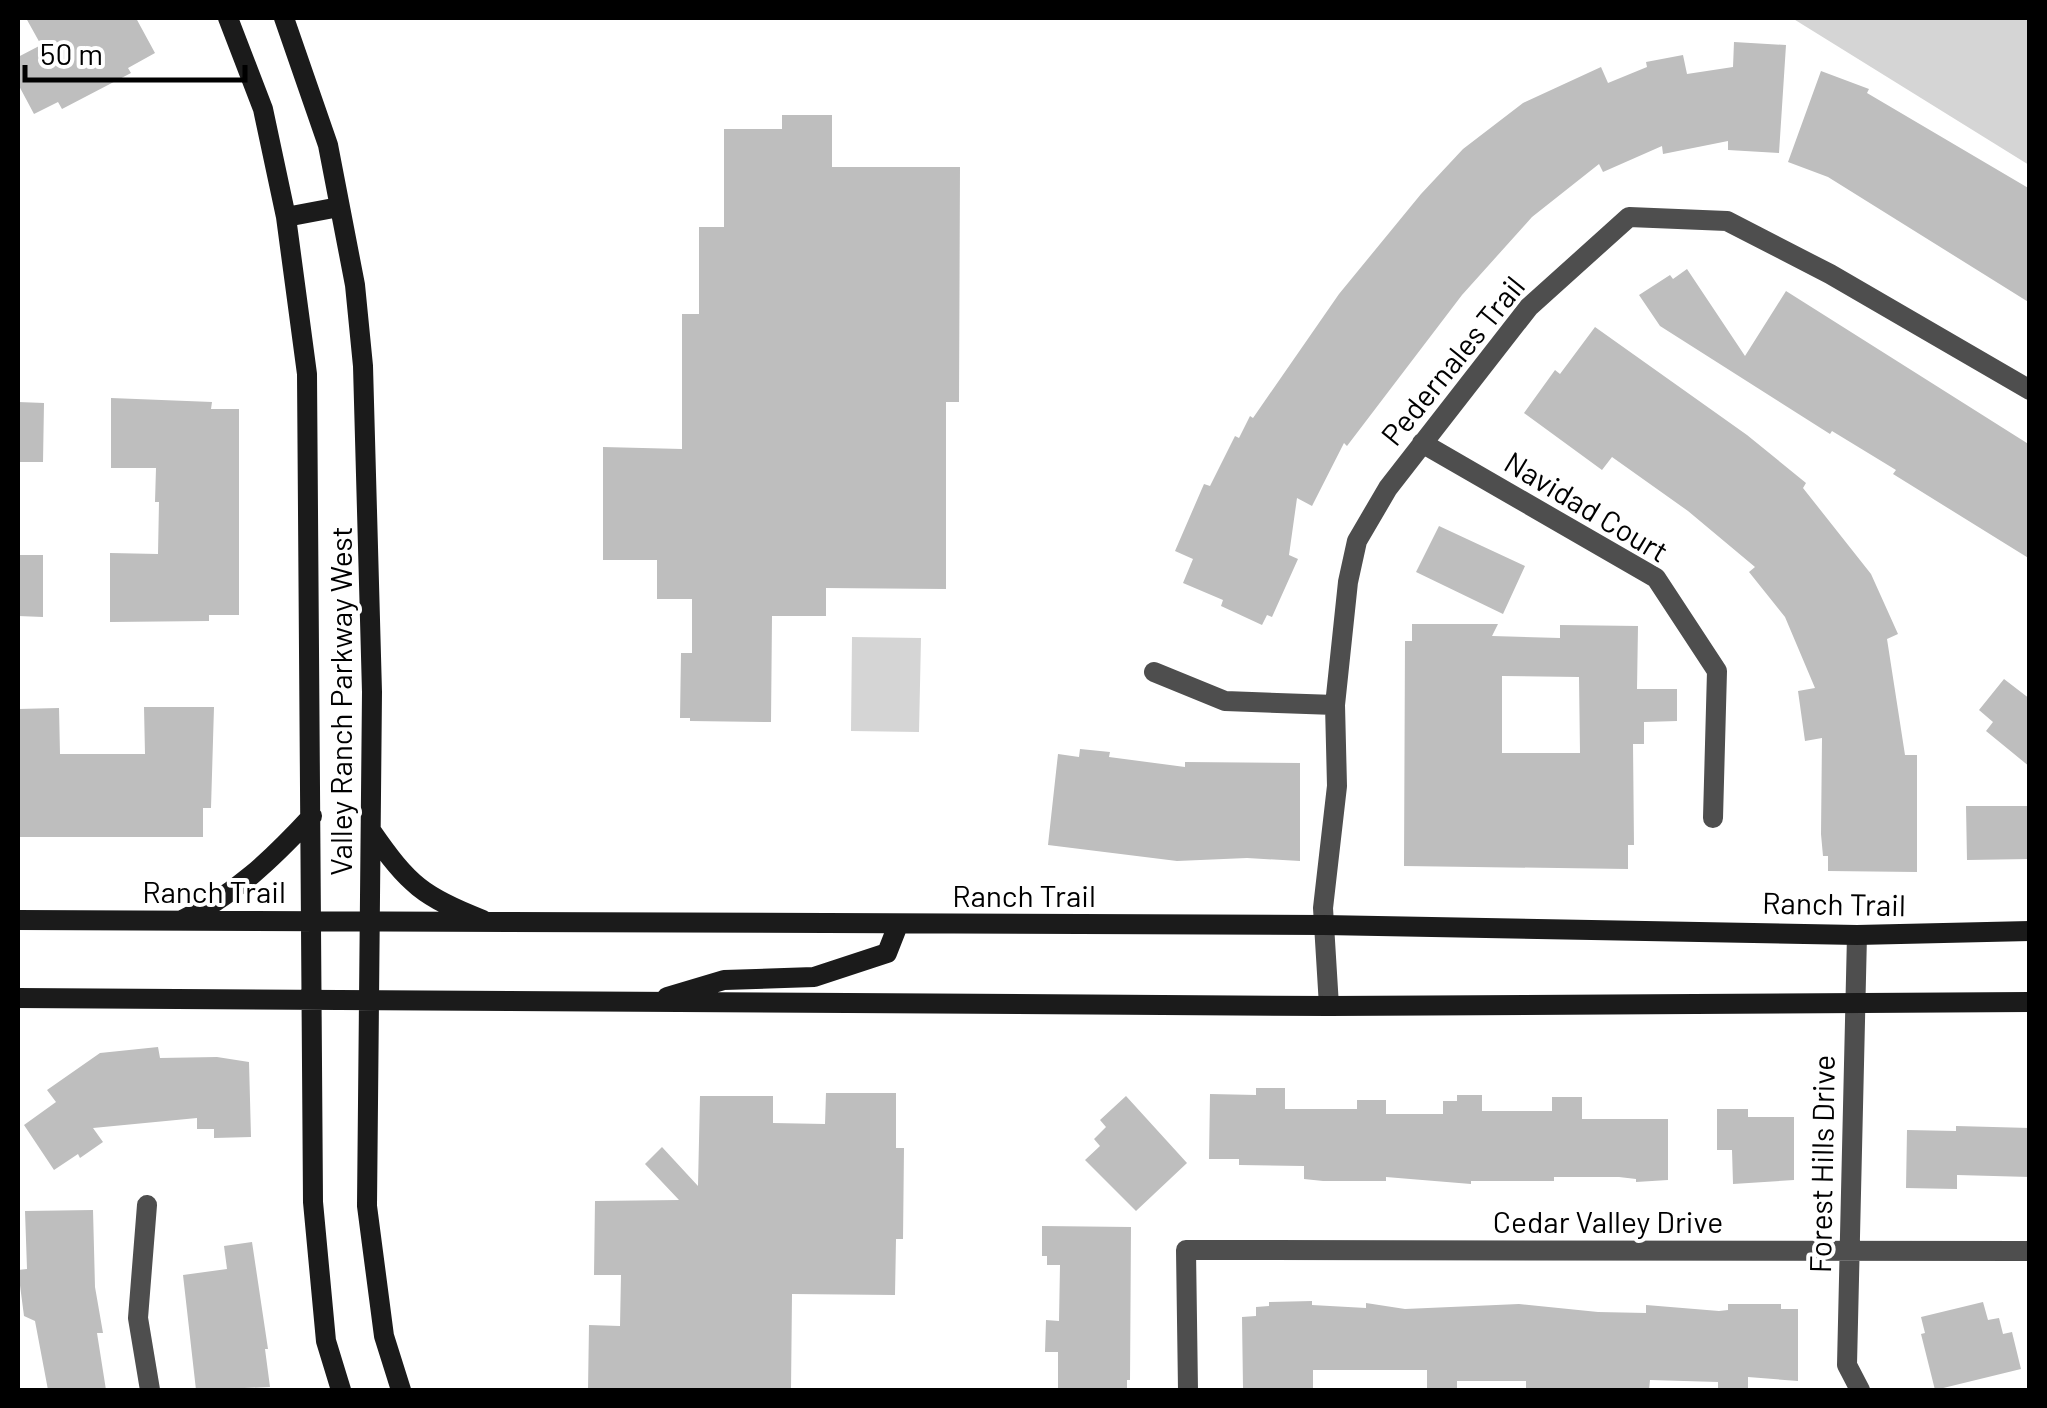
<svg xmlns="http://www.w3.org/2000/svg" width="2047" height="1408" viewBox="0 0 2047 1408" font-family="Barlow,sans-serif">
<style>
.green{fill:#d5d5d5}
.building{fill:#bebebe;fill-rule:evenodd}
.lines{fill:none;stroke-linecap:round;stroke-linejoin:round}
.minor{stroke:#4e4e4e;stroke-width:20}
.secondary{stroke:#1b1b1b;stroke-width:20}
.labels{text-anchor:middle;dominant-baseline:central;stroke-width:8;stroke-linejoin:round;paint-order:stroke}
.street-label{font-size:30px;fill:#000;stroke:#fff}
</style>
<rect width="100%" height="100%" fill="#fff"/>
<path class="green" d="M 1792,18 L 2029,18 L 2029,165 Z
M 852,637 L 921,638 L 919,732 L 851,731 Z"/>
<path class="building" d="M 26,18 L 136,18 L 155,53 L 128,68 L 131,73 L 62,109 L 58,102 L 34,114 L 18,84 L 18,57 L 41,45 Z
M 1734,42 L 1786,45 L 1779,153 L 1728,150 L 1728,141 L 1663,154 L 1662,146 L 1603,172 L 1599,164 L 1532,217 L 1462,295 L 1347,446 L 1344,443 L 1312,506 L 1297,498 L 1289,555 L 1298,559 L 1272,617 L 1267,615 L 1262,625 L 1221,606 L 1223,600 L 1183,583 L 1193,559 L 1175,551 L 1204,484 L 1210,486 L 1235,436 L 1239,438 L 1250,416 L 1253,418 L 1339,294 L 1421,194 L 1463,149 L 1523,103 L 1601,67 L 1608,83 L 1647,67 L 1646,62 L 1683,55 L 1687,74 L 1733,67 Z
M 1821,71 L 1869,89 L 1867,93 L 2030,189 L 2030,303 L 1828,177 L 1788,162 Z
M 782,115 L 832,115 L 832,167 L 960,167 L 959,402 L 946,402 L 946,589 L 826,588 L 826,616 L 772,616 L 771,722 L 690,721 L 690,718 L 680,718 L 681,653 L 692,653 L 692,599 L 657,599 L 657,560 L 603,560 L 603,447 L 682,449 L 682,314 L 699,314 L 699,227 L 724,227 L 724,129 L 782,129 Z
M 1687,269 L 1745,356 L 1786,291 L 2030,445 L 2030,559 L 1893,474 L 1896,470 L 1832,431 L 1830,434 L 1660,326 L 1639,295 L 1670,275 L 1673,279 Z
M 1595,327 L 1747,435 L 1806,483 L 1803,488 L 1871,574 L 1898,634 L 1887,639 L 1905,755 L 1917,755 L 1917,872 L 1828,871 L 1828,856 L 1823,856 L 1821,834 L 1822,738 L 1805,741 L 1798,691 L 1815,688 L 1785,617 L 1749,572 L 1755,567 L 1688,511 L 1612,457 L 1602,470 L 1524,413 L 1555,370 L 1560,374 Z
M 111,398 L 212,402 L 211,409 L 239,409 L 239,615 L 209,615 L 209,621 L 110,622 L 110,553 L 158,554 L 159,502 L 155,502 L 156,468 L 111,468 Z
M 18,402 L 44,403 L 43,462 L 18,462 Z
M 1439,526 L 1525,566 L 1503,614 L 1416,572 Z
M 18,555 L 43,555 L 43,617 L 18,616 Z
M 1412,624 L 1498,624 L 1492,636 L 1560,638 L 1560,625 L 1638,626 L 1637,689 L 1677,689 L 1677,721 L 1644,722 L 1644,744 L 1633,744 L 1634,845 L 1628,845 L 1628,869 L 1404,866 L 1405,641 L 1412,641 ZM 1502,676 L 1579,677 L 1580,753 L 1502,753 Z
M 2004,679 L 2030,699 L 2030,767 L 1986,731 L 1993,722 L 1979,710 Z
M 144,707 L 214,707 L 211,808 L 203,808 L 203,837 L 18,837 L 18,709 L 59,708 L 60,754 L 145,754 Z
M 1080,749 L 1110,752 L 1109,757 L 1185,767 L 1185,762 L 1300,763 L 1300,861 L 1247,858 L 1177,861 L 1048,845 L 1058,754 L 1079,757 Z
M 1966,806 L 2030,806 L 2030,859 L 1967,860 Z
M 158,1047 L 160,1058 L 217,1057 L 249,1062 L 251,1137 L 214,1138 L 214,1129 L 197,1129 L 197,1118 L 93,1128 L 103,1142 L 80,1158 L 78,1154 L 54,1170 L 24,1125 L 56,1102 L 47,1090 L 100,1053 Z
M 1256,1088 L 1285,1088 L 1285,1109 L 1357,1109 L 1357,1100 L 1386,1100 L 1386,1114 L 1443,1114 L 1443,1101 L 1457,1101 L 1457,1095 L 1482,1095 L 1482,1111 L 1552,1111 L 1552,1097 L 1582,1097 L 1582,1119 L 1668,1119 L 1668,1180 L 1636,1182 L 1636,1179 L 1619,1177 L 1554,1177 L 1554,1181 L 1471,1181 L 1471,1184 L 1386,1177 L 1386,1181 L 1323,1181 L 1304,1179 L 1304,1166 L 1239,1165 L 1239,1159 L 1209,1159 L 1210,1094 L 1256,1095 Z
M 826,1093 L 896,1093 L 896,1148 L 904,1148 L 903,1239 L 896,1239 L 895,1295 L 792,1294 L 791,1390 L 588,1390 L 589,1325 L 620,1326 L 621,1275 L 594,1275 L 595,1201 L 679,1200 L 645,1164 L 662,1147 L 698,1186 L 700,1096 L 773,1096 L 773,1123 L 825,1124 Z
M 1126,1096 L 1187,1163 L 1136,1211 L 1085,1160 L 1100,1146 L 1094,1139 L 1106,1127 L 1100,1120 Z
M 1717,1109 L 1748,1109 L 1748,1117 L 1794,1117 L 1794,1180 L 1733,1184 L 1732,1150 L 1717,1150 Z
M 1956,1126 L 2030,1128 L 2030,1177 L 1957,1175 L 1957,1189 L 1906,1188 L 1907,1130 L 1956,1131 Z
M 93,1210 L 95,1287 L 103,1333 L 97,1333 L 106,1390 L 48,1390 L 35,1321 L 24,1316 L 18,1270 L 27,1269 L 25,1211 Z
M 1042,1226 L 1131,1227 L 1130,1380 L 1127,1380 L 1127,1390 L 1058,1390 L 1058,1352 L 1045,1352 L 1046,1320 L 1059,1321 L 1060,1265 L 1047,1265 L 1047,1256 L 1042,1256 Z
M 252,1242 L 268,1349 L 265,1349 L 270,1387 L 196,1390 L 183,1275 L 227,1269 L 224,1246 Z
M 1312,1301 L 1312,1305 L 1366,1308 L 1366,1303 L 1405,1309 L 1519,1304 L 1598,1312 L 1646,1313 L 1646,1305 L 1719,1311 L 1728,1310 L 1728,1304 L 1781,1304 L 1781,1309 L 1798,1309 L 1798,1381 L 1748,1377 L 1748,1390 L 1718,1390 L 1718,1382 L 1650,1380 L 1649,1390 L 1616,1390 L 1616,1388 L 1526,1390 L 1526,1381 L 1457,1381 L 1457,1390 L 1427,1390 L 1427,1370 L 1313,1370 L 1313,1390 L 1243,1388 L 1242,1317 L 1256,1316 L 1256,1307 L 1269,1306 L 1269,1302 Z
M 1983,1302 L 1988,1320 L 1999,1318 L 2003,1334 L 2012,1332 L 2021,1369 L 1935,1390 L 1921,1334 L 1925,1333 L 1921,1317 Z"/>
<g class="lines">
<path class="minor" d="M 1422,443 L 1656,578 L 1717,671 L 1713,818
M 1154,672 L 1225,701 L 1335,705
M 1857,935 L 1847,1365 L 1860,1390
M 1329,1006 L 1323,908 L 1337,786 L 1335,705 L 1348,582 L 1357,541 L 1388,488 L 1529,307 L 1629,217 L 1727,221 L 1830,274 L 2030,390
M 147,1205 L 138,1318 L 150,1390
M 1188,1390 L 1186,1250 L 2030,1251"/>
<path class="secondary" d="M 228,18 L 263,109 L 286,217 L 307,374 L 313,1202 L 326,1341 L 341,1390
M 284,18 L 328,145 L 355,285 L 363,366 L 372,692 L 367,1206 L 384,1336 L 401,1390
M 286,217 L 339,207
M 372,832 C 408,884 423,897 483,920
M 18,920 L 1324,925 L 1857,935 L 2030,931
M 182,920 C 234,896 273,858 312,816
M 667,997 L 724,980 L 814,977 L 887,953 L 898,925
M 18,998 L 1329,1006 L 2030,1002"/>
</g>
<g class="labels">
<g class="street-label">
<text transform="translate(1452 360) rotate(-51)">Pedernales Trail</text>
<text transform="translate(1587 506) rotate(31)">Navidad Court</text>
<text transform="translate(340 701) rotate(-90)">Valley Ranch Parkway West</text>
<text x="214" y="891">Ranch Trail</text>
<text x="1024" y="895">Ranch Trail</text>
<text transform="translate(1834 903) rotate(1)">Ranch Trail</text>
<text transform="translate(1821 1164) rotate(-89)">Forest Hills Drive</text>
<text x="1608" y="1221">Cedar Valley Drive</text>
</g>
</g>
<rect width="2047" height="1408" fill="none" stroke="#000000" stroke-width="40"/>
<path d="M25 65v15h220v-15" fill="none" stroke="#000000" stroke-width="5"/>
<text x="40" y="65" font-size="30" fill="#000000" stroke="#ffffff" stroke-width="8" paint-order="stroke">50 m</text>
</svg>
